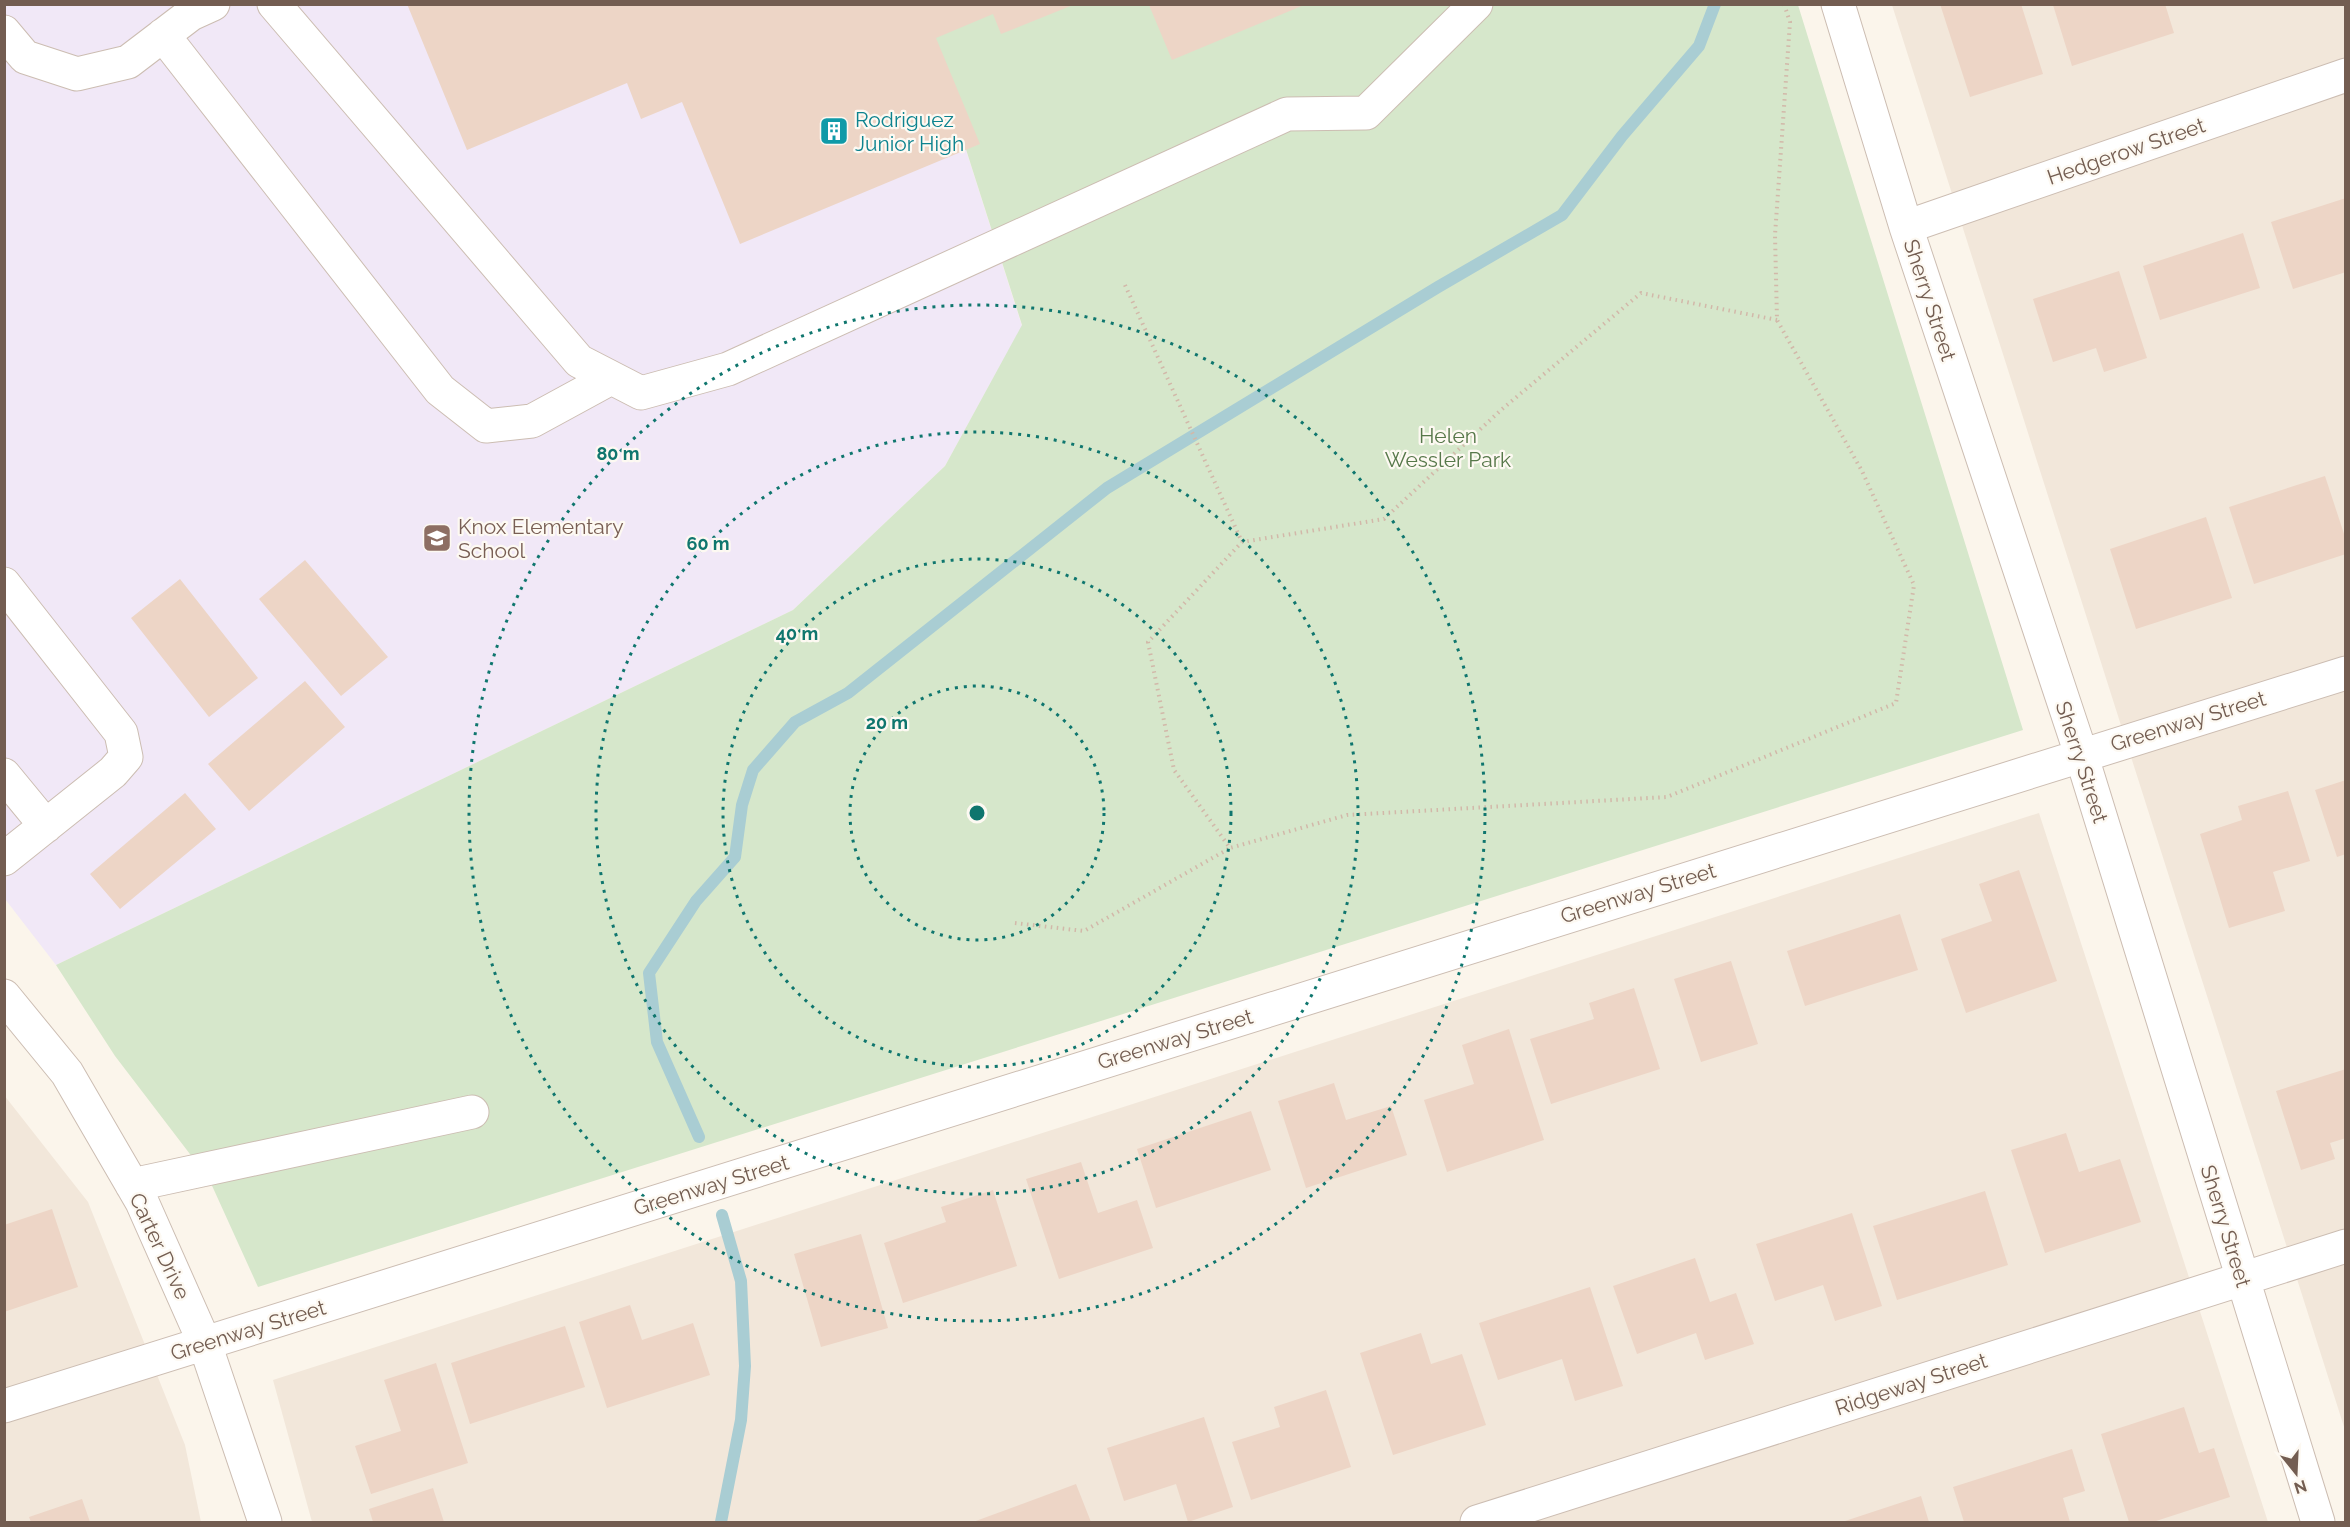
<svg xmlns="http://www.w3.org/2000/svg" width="2350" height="1527" viewBox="0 0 2350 1527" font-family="Raleway,sans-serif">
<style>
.residential{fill:#f2e7da}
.education{fill:#f1e8f7}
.green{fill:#d6e7cb}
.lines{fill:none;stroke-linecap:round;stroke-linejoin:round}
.stream{stroke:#a9cdd3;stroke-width:12}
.building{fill:#edd5c6}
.minor-casing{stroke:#ccbdb2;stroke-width:35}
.path{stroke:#d2b8a9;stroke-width:4;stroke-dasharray:1.5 4.5;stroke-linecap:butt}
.minor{stroke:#fff;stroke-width:33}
.ring{fill:none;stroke:#0f766e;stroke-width:3;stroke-dasharray:3 6}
.labels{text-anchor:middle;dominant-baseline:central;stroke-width:4.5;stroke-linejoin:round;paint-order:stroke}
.culture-label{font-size:21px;fill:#0d838f;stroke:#fdf9f2;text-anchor:start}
.street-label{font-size:21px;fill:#735d51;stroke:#fdf9f2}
.park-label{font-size:21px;fill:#57784a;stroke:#fdf9f2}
.education-label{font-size:21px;fill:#785e54;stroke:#fdf9f2;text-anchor:start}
.centre{fill:#0f766e;stroke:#fdf9f2;stroke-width:3}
.ring-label{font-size:18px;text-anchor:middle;font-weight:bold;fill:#0f766e;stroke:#fdf9f2;stroke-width:4.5;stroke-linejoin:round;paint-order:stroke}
</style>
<rect width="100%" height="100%" fill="#fbf5eb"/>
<path class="residential" d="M 1892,5 L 2345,5 L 2345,1430 Z
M 2039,813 L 2268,1522 L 312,1522 L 273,1380 Z
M 4,1095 L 88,1202 L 185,1445 L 201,1522 L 5,1522 Z"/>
<path class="education" d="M 5,5 L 920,5 L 1022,326 L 945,466 L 793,610 L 56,965 L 5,899 Z"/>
<path class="green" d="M 920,5 L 1798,5 L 2023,730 L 258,1287 L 209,1179 L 115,1056 L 56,965 L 793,610 L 945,466 L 1022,325 Z"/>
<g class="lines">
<path class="stream" d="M 699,1137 L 657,1042 L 649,973 L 696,901 L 735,857 L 742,805 L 753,770 L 795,722 L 848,693 L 1107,488 L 1438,287 L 1562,215 L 1622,136 L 1699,46 L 1715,4
M 721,1522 L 741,1420 L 745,1366 L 741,1281 L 722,1215"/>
</g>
<path class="building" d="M 407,4 L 1073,4 L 1073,5 L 1001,34 L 993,14 L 936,38 L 980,144 L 740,244 L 682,102 L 641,119 L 627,83 L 467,150 Z
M 1940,4 L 2021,4 L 2043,74 L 1970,97 Z
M 2165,4 L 2174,33 L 2072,66 L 2053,5 Z
M 1149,5 L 1304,5 L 1172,60 Z
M 2346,198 L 2346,272 L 2293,289 L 2271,222 Z
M 2243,233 L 2260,288 L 2160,320 L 2143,266 Z
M 2119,271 L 2147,358 L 2104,372 L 2096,348 L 2053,362 L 2033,299 Z
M 2325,476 L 2346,540 L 2346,554 L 2254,584 L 2229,507 Z
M 2206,517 L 2232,598 L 2136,629 L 2110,549 Z
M 305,560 L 388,657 L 341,696 L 259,599 Z
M 180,579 L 258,678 L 209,717 L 131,618 Z
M 305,681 L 345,727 L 249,811 L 208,764 Z
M 2346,780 L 2346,854 L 2337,857 L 2315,790 Z
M 2288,791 L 2310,861 L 2273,872 L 2285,911 L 2229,928 L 2200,834 L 2242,820 L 2238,806 Z
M 185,793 L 216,829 L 120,909 L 90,874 Z
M 2019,870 L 2057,981 L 1966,1013 L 1941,939 L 1992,921 L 1979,884 Z
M 1900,914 L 1918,970 L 1805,1006 L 1787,951 Z
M 1731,961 L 1758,1044 L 1701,1062 L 1674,979 Z
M 1634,988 L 1660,1069 L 1551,1104 L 1530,1039 L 1594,1019 L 1589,1003 Z
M 1509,1029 L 1544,1140 L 1447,1172 L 1424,1100 L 1474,1084 L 1462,1045 Z
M 2346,1069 L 2346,1138 L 2330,1143 L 2335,1159 L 2301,1170 L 2276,1091 Z
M 1334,1083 L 1346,1120 L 1391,1106 L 1407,1155 L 1306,1188 L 1278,1101 Z
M 1251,1111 L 1271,1170 L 1156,1208 L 1137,1149 Z
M 2066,1133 L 2079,1172 L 2120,1159 L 2141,1222 L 2045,1253 L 2011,1150 Z
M 1081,1162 L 1098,1213 L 1137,1200 L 1153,1248 L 1059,1279 L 1026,1179 Z
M 993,1190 L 1017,1266 L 903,1303 L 884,1243 L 946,1222 L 941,1207 Z
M 1985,1191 L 2008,1265 L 1897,1300 L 1873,1226 Z
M 52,1209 L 78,1287 L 4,1312 L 4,1225 Z
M 1852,1213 L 1882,1306 L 1835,1321 L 1823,1285 L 1775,1301 L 1756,1244 Z
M 861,1234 L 888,1328 L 821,1347 L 794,1254 Z
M 1695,1258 L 1710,1302 L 1736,1293 L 1754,1344 L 1705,1360 L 1696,1333 L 1637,1354 L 1613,1286 Z
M 1590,1287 L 1623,1386 L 1575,1401 L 1562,1359 L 1498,1380 L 1479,1323 Z
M 630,1305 L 642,1340 L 693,1323 L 710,1375 L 607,1408 L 579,1322 Z
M 565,1326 L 585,1387 L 470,1424 L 451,1363 Z
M 1421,1333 L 1431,1364 L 1462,1354 L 1486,1425 L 1393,1455 L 1360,1353 Z
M 436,1363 L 468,1463 L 371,1494 L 355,1446 L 401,1431 L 384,1380 Z
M 1326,1390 L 1351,1467 L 1251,1500 L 1232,1442 L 1280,1427 L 1274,1407 Z
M 2184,1407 L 2199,1453 L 2214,1448 L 2230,1497 L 2153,1522 L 2129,1522 L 2101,1434 Z
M 1204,1417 L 1233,1507 L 1188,1522 L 1176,1484 L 1124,1501 L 1107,1448 Z
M 2072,1449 L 2085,1491 L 2063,1498 L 2070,1522 L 1964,1522 L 1953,1487 Z
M 1076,1484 L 1091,1522 L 973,1522 Z
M 433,1488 L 444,1522 L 373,1522 L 369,1509 Z
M 1921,1496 L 1929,1522 L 1842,1522 Z
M 82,1499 L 90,1522 L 31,1522 L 29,1517 Z"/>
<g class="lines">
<g class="minor-casing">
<path id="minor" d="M 274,4 L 579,361 L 641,393 L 728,369 L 1287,114 L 1366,113 L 1476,4
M 1838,4 L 1906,227 L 2081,754 L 2318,1522
M 4,32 L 25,57 L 77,74 L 128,62 L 191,14 L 213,4
M 163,35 L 440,390 L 486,426 L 532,421 L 611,378
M 1906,227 L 2346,75
M 4,584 L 121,733 L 126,757 L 113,772 L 4,859
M 4,775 L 46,826
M 4,996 L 67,1073 L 142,1202 L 205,1344 L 265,1522
M 132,1185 L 472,1112
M 4,1406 L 2346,673
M 1477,1522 L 2346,1246"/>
</g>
<path class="path" d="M 1125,285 L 1242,542
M 1777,320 L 1641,293 L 1501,410 L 1384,519 L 1242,542 L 1148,642 L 1174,770 L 1230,848 L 1347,815 L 1667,797 L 1896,703 L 1914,585 L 1862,471 L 1777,320 L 1775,235 L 1790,22 L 1784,4
M 1015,923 L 1084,931 L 1230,848"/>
<use href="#minor" class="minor"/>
</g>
<g class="ring">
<circle cx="977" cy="813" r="127"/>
<circle cx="977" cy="813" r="254"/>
<circle cx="977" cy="813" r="381"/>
<circle cx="977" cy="813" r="508"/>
</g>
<defs>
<g id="building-square" transform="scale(1.5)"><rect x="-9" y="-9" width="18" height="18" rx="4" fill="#0f9aa8" stroke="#fdf9f2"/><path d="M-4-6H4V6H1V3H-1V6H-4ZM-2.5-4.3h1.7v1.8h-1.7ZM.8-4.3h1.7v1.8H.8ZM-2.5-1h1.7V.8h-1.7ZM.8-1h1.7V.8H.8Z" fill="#fff"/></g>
<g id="school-square" transform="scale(1.5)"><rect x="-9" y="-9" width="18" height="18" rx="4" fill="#8d6e63" stroke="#fdf9f2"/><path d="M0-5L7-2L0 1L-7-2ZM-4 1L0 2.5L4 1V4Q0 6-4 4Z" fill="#fff"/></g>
</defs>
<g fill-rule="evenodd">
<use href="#building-square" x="834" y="131"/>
<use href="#school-square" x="437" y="538"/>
</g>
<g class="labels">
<g class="culture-label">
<text x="855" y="119">Rodriguez<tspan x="855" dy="24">Junior High</tspan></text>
</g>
<g class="street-label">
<text transform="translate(2126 151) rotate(-19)">Hedgerow Street</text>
<text transform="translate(1930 300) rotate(72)">Sherry Street</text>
<text transform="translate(2188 721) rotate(-17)">Greenway Street</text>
<text transform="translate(2082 762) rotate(72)">Sherry Street</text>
<text transform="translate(1638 893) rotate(-17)">Greenway Street</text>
<text transform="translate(1175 1039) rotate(-17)">Greenway Street</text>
<text transform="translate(711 1185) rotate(-17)">Greenway Street</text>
<text transform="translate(2226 1226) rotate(73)">Sherry Street</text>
<text transform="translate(160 1246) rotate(65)">Carter Drive</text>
<text transform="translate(248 1330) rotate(-17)">Greenway Street</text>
<text transform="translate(1911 1384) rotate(-18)">Ridgeway Street</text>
</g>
<g class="park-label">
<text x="1448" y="435">Helen<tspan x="1448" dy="24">Wessler Park</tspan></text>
</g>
<g class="education-label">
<text x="458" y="526">Knox Elementary<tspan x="458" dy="24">School</tspan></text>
</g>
</g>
<circle cx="977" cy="813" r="9" class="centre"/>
<g class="ring-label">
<text x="618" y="460">80 m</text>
<text x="708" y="550">60 m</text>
<text x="797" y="640">40 m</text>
<text x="887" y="729">20 m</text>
</g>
<rect width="2350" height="1527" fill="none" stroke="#735d51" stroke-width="12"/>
<g transform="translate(2296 1473) rotate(162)" stroke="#fdf9f2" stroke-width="4.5" paint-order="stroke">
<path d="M0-4.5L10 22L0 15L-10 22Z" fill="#735d51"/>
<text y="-9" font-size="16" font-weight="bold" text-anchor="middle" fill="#735d51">N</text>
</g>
</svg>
